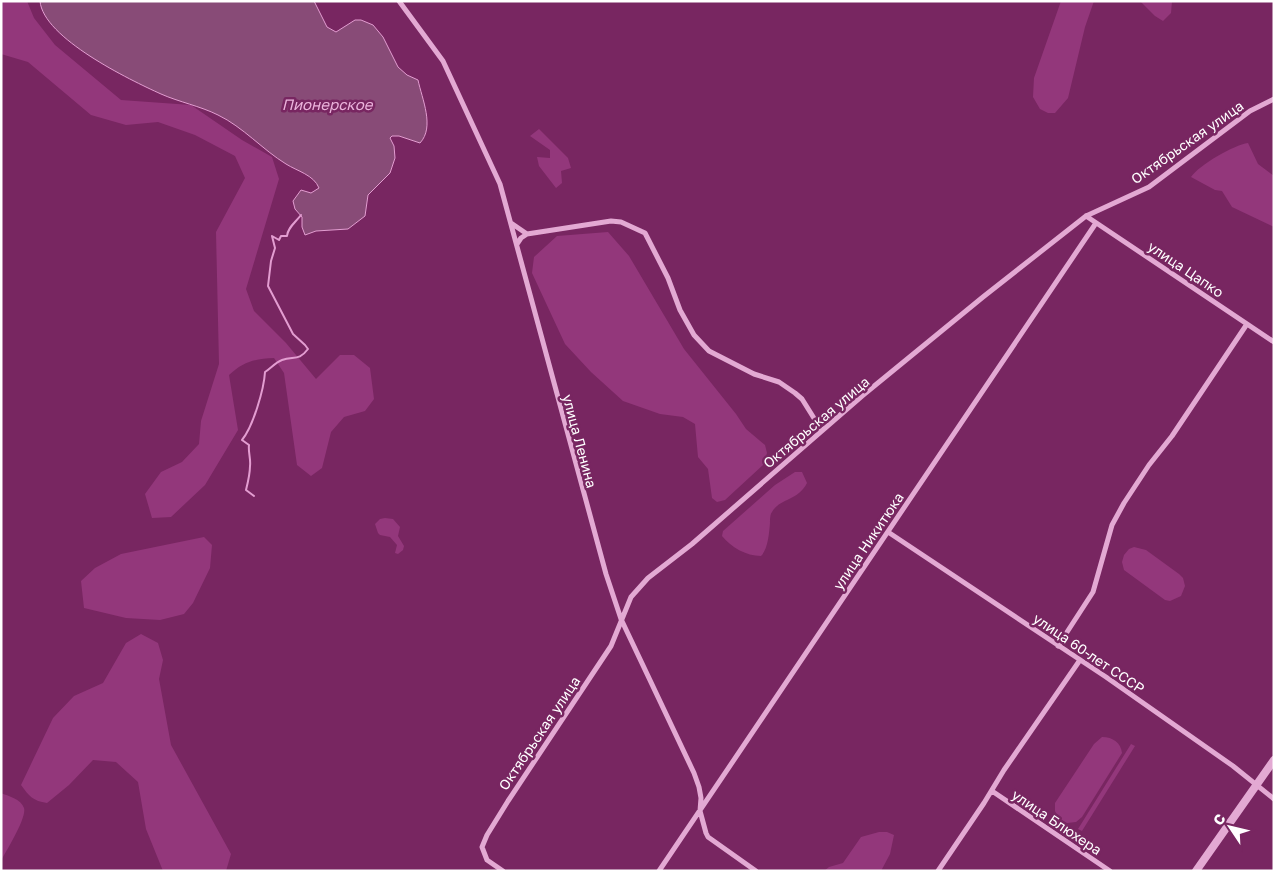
<svg xmlns="http://www.w3.org/2000/svg" width="1275" height="872" viewBox="0 0 1275 872" font-family="'Golos Text',sans-serif">
<style>
.green{fill:#93377b}
.water{fill:#884b77;stroke:#e39dd1}
.lines{fill:none;stroke-linecap:round;stroke-linejoin:round}
.stream{stroke:#e39dd1;stroke-width:2}
.minor{stroke:#e3a9d3;stroke-width:5}
.tertiary{stroke:#e3a9d3;stroke-width:8}
.labels{text-anchor:middle;dominant-baseline:central;stroke-width:5;stroke-linejoin:round;paint-order:stroke}
.street-label{font-size:14px;fill:#fff;stroke:#782661}
.water-label{font-size:15px;font-style:italic;fill:#ebb3dc;stroke:#782661}
</style>
<rect width="100%" height="100%" fill="#782661"/>
<path class="green" d="M 1,1 L 27,1 L 34,18 L 55,45 L 121,100 L 191,105 L 242,140 L 272,157 L 279,179 L 246,289 L 254,311 L 286,343 L 316,379 L 340,355 L 354,355 L 370,368 L 374,399 L 365,411 L 344,417 L 331,432 L 322,468 L 311,476 L 297,465 L 284,373 L 274,358 C 255,359 244,361 229,375 L 238,430 L 205,485 L 171,517 L 152,518 L 145,494 L 161,472 L 182,462 L 199,444 L 201,421 L 219,364 L 216,232 L 245,178 L 235,156 L 195,135 L 158,122 L 126,125 L 91,115 L 28,62 L 1,54 Z
M 1061,1 L 1094,1 L 1085,27 L 1068,98 L 1055,113 L 1048,113 L 1040,109 L 1033,97 L 1034,78 Z
M 1140,1 L 1172,1 L 1171,13 L 1163,21 L 1155,16 Z
M 539,129 L 568,158 L 571,168 L 561,171 L 562,183 L 556,188 L 539,166 L 537,157 L 550,158 L 550,150 L 530,136 Z
M 1248,143 L 1258,164 L 1274,176 L 1274,227 L 1232,207 L 1222,191 L 1215,190 L 1191,177 C 1199,165 1234,145 1248,143 Z
M 608,232 L 629,256 L 684,349 L 736,414 L 746,429 L 765,445 L 767,453 L 763,465 L 725,500 L 717,502 L 712,498 L 708,469 L 698,457 L 695,424 L 683,417 L 660,414 L 623,401 L 591,372 L 565,344 L 532,273 L 534,257 L 557,236 Z
M 795,472 L 802,472 L 807,483 C 798,501 780,498 772,512 C 770,514 770,520 770,523 C 769,534 768,549 761,556 C 746,556 731,547 722,536 L 723,531 L 775,485 Z
M 385,518 L 393,519 L 400,527 L 398,536 L 404,546 L 403,550 L 398,554 L 395,553 L 397,545 L 390,537 L 380,535 L 378,533 L 375,524 L 380,519 Z
M 204,537 L 212,545 L 210,568 L 193,603 L 184,614 L 160,620 L 126,618 L 84,608 L 81,581 L 95,568 L 121,554 Z
M 1134,547 L 1146,550 L 1179,574 L 1183,578 L 1185,586 L 1181,596 L 1170,601 L 1165,600 L 1124,570 L 1122,562 L 1124,555 L 1129,549 Z
M 141,634 L 158,643 L 163,660 L 159,679 L 171,745 L 231,854 L 226,871 L 163,871 L 146,829 L 138,782 L 116,762 L 93,760 L 69,785 L 47,803 C 33,801 29,796 21,785 L 53,718 L 74,696 L 103,683 L 126,643 Z
M 1102,737 C 1113,737 1121,743 1122,753 L 1082,817 L 1076,822 L 1067,823 L 1058,818 L 1055,811 L 1055,803 L 1094,744 Z
M 1131,744 L 1135,746 L 1082,831 L 1078,829 Z
M 1,793 C 8,796 21,799 24,808 C 27,818 6,851 1,861 Z
M 879,832 L 887,832 L 894,835 L 890,854 L 881,871 L 824,871 L 829,867 L 843,863 L 861,837 Z"/>
<path class="water" d="M 40,1 L 314,1 L 327,27 L 336,32 L 355,20 L 361,20 L 373,25 L 383,37 L 398,67 L 407,75 L 418,80 C 422,99 435,127 420,143 L 399,136 L 392,136 L 390,138 L 394,146 L 395,158 L 390,173 L 368,195 L 365,216 L 348,229 L 316,231 L 305,235 L 302,227 L 302,217 L 295,209 L 293,201 L 301,190 L 311,193 L 319,188 C 314,175 297,171 286,164 C 263,150 243,127 218,115 C 200,106 179,102 161,94 C 130,80 43,38 40,1 Z"/>
<g class="lines">
<path class="stream" d="M 254,496 L 246,490 C 248,482 250,474 250,466 C 251,459 248,452 249,445 L 242,440 C 253,427 264,389 265,372 C 270,369 276,362 282,360 C 294,356 299,361 308,349 L 305,345 L 293,334 L 268,286 L 271,261 L 275,248 L 272,236 L 279,240 L 281,236 L 287,236 C 288,227 295,223 301,215"/>
<path class="minor" d="M 399,1 L 443,61 L 500,184 L 606,574 L 621,619 L 694,773 L 699,787 L 701,798 L 700,811 L 706,833 L 708,837 L 756,871
M 1086,216 L 1274,342
M 511,223 L 527,234 L 611,221 L 621,222 L 645,233 L 668,278 L 680,310 L 694,335 L 709,351 L 754,374 L 779,382 L 795,393 L 802,399 L 822,431
M 517,244 L 521,238 L 527,234
M 888,532 L 1106,677 L 1233,766 L 1274,799
M 1058,646 L 1093,592 L 1112,525 L 1124,503 L 1149,465 L 1172,436 L 1247,324
M 992,791 L 1110,871
M 503,871 L 487,860 L 482,847 L 487,835 L 508,801 L 611,646 L 631,597 L 648,578 L 692,544 L 862,396 L 983,297 L 1086,216 L 1149,187 L 1250,111 L 1274,99
M 659,871 L 1096,223
M 938,871 L 984,803 L 1004,770 L 1080,660"/>
<path class="tertiary" d="M 1196,871 L 1274,760"/>
</g>
<g class="labels">
<g class="street-label">
<text transform="translate(1187 142) rotate(-35)">Октябрьская улица</text>
<text transform="translate(1186 269) rotate(34)">улица Цапко</text>
<text transform="translate(816 422) rotate(-40)">Октябрьская улица</text>
<text transform="translate(580 441) rotate(75)">улица Ленина</text>
<text transform="translate(868 541) rotate(-56)">улица Никитюка</text>
<text transform="translate(1089 653) rotate(34)">улица 60-лет СССР</text>
<text transform="translate(539 733) rotate(-56)">Октябрьская улица</text>
<text transform="translate(1057 822) rotate(34)">улица Блюхера</text>
</g>
<g class="water-label">
<text x="327" y="104">Пионерское</text>
</g>
</g>
<rect width="1275" height="872" fill="none" stroke="#ffffff" stroke-width="5"/>
<g transform="translate(1230 827) rotate(305)" stroke="#782661" stroke-width="4" paint-order="stroke">
<path d="M0-4L9 19L0 12L-9 19Z" fill="#ffffff"/>
<text y="-8" font-size="14" font-weight="bold" text-anchor="middle" fill="#ffffff">С</text>
</g>
</svg>
